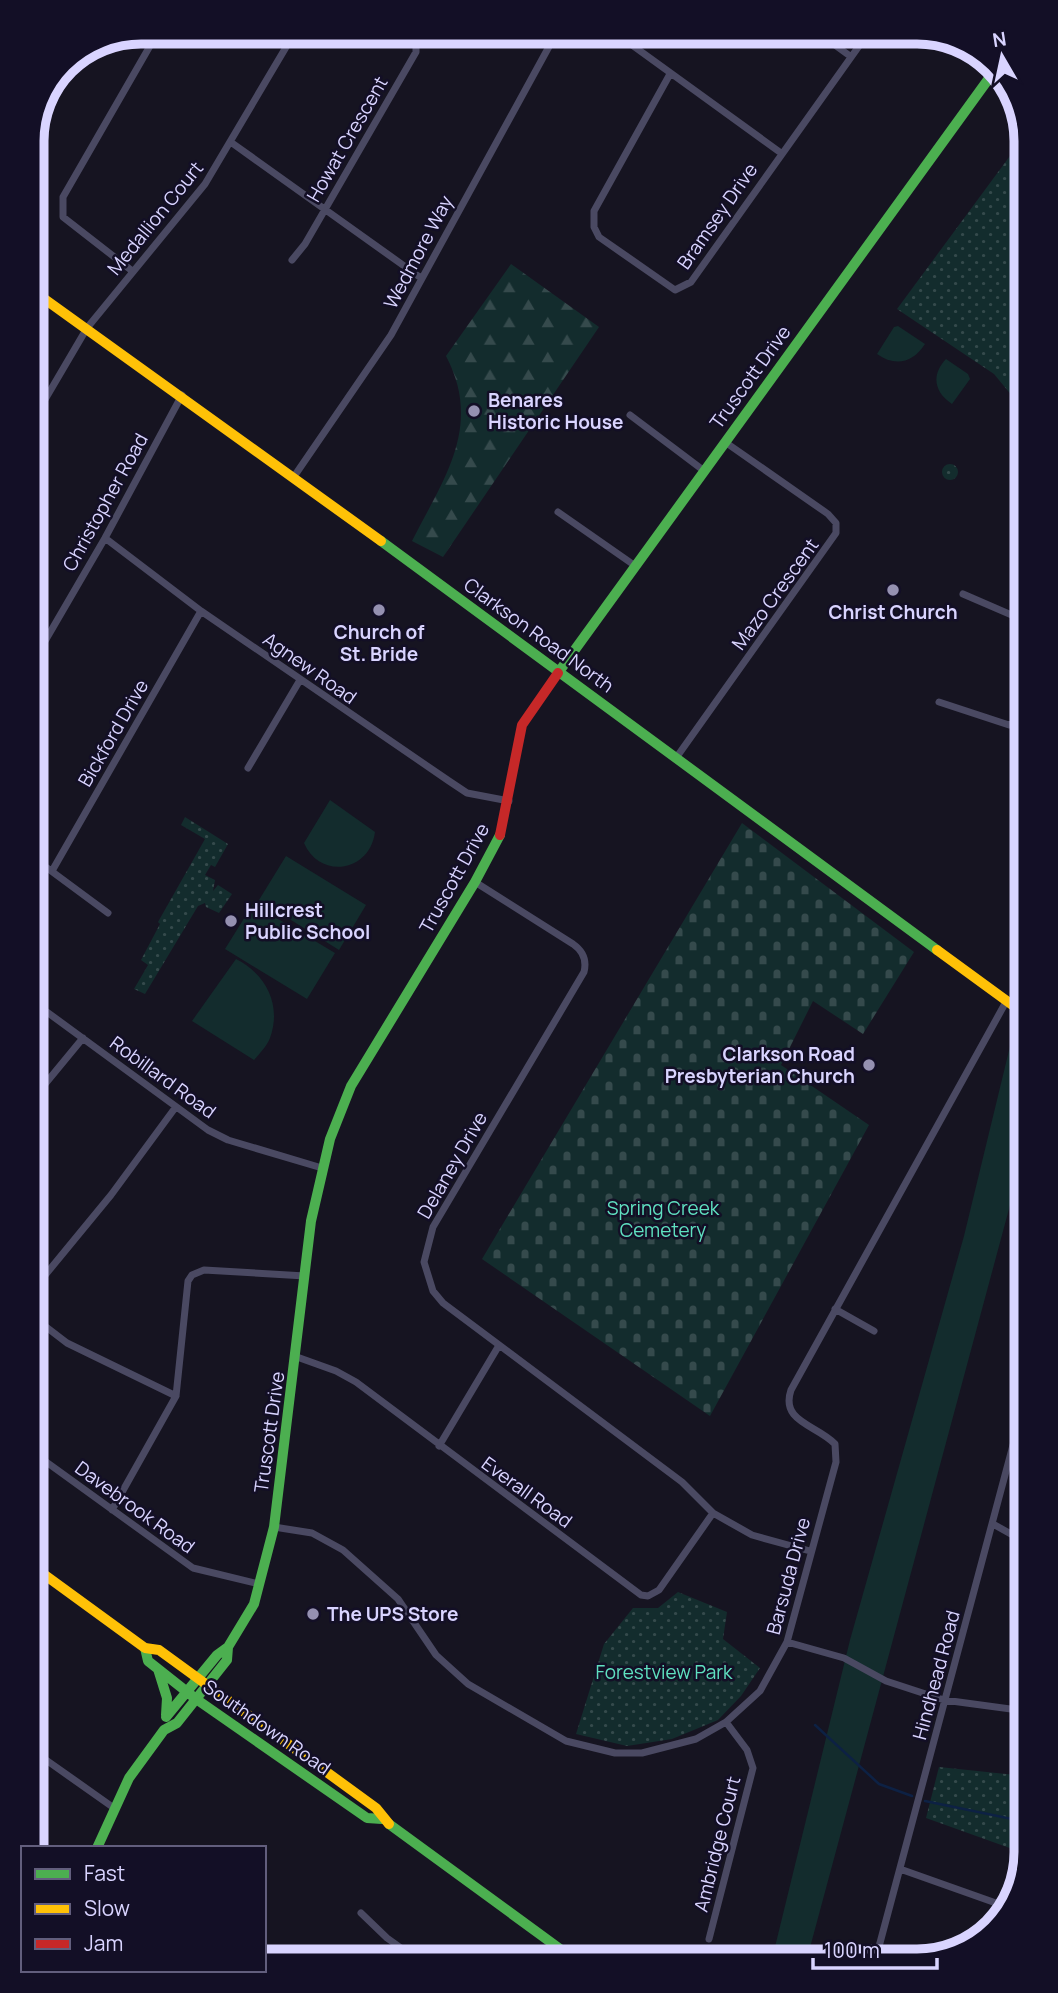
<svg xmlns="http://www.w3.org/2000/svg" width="1058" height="1993" viewBox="0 0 1058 1993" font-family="Manrope,sans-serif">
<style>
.grass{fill:#132c2d}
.forest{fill:url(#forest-firs)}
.cemetery{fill:url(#cemetery-stones)}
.park{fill:url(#park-dots)}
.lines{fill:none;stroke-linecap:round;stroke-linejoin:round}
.stream{stroke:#0d2144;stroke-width:2.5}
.street{stroke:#4a4962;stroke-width:7}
.fast{stroke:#4caf50;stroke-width:10}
.slow{stroke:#ffc107;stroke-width:10}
.jam{stroke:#c62828;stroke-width:10}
.poi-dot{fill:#9591b1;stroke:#130f26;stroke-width:2.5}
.labels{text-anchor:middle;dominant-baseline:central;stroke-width:5;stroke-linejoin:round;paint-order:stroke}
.street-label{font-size:19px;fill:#d9d4ff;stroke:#130f26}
.poi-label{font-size:19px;font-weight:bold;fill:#d9d4ff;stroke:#130f26;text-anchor:start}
.park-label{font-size:19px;fill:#5fe0c0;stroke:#130f26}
.rim{fill:none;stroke:#d9d4ff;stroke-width:9}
</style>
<defs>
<pattern id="forest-firs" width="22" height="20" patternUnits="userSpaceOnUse" patternTransform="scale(1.75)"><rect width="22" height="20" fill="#132c2d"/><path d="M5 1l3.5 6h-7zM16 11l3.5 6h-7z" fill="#354a4c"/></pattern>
<pattern id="cemetery-stones" width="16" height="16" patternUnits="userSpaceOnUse" patternTransform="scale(1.75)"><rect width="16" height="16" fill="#132c2d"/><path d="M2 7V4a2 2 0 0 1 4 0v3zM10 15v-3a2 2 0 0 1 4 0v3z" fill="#354a4c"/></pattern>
<pattern id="park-dots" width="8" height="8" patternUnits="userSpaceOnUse" patternTransform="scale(1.75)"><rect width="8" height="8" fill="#132c2d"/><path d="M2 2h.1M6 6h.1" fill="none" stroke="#354a4c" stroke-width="1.8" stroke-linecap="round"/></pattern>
</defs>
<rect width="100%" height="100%" fill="#161421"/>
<path class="grass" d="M 898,326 L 925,344 C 913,363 895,367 877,354 L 894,327 Z
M 946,359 L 968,374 L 970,379 L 952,404 C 934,392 931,375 946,359 Z
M 330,800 L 375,832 C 370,872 320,880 304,843 Z
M 286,856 L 366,905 L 339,950 L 259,900 Z
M 253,904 L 335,953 L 307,999 L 225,949 Z
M 236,959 C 266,974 282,1005 270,1038 C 267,1046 259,1054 254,1060 L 192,1021 Z
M 1013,1034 L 1023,1037 L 1023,1157 L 808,1955 L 773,1955 L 850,1640 L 964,1236 Z"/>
<path class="forest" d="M 511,264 L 599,327 L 443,557 L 412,541 C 444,478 483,426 446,356 Z"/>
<path class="cemetery" d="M 742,823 L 914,952 L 863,1034 L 813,1001 L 781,1065 L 869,1125 L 710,1416 L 482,1259 Z"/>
<path class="park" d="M 1018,145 L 1019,400 L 1013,397 L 994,374 L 897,309 Z
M942 472a8 8 0 1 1 16 0a8 8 0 1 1-16 0Z
M 185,817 L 228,844 L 215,867 L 211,865 L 205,875 L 215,880 L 213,891 L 218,885 L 232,894 L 219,913 L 206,907 L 205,903 L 198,906 L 145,994 L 134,989 L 148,965 L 141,960 L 160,924 L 158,922 L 205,839 L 181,825 Z
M 678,1592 L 727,1612 L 723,1639 L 760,1668 L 741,1696 L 718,1720 L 672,1739 L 627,1746 L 576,1734 L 604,1644 L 633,1608 L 658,1608 Z
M 939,1767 L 1026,1776 L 1026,1854 L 926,1818 Z"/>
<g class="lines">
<path class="stream" d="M 815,1725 L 879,1784 L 912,1796
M 925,1801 L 1026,1822"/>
<path class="street" d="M 614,32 L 781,153
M 817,32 L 850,56
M 670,74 L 594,211 L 594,227 L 599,237 L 675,290 L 691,282 L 869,32
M 232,143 L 421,278
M 292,260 L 305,244 L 416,52 L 416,42 L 409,32
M 131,270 L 63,217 L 63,197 L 158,32
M 630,415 L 703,470
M 33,420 L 87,328 L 205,184 L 295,32
M 293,478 L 391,335 L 557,32
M 558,512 L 634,565
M 105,538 L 201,611 L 449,781 L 467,793 L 509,801
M 963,594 L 1021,619
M 34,660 L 105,538 L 182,395
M 939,702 L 1009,725 L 1017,722 L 1021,716
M 676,758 L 836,533 L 836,523 L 828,514 L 725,442
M 248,768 L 300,680
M 35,859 L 108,913
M 52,871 L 201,611
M 475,882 L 573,944 C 583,951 587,960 584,972 L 433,1227 L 424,1262 L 433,1291 L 443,1303 L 682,1482 L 713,1513 L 752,1535 L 810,1551
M 36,1004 L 208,1130 L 228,1140 L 322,1168
M 36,1095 L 83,1038
M 37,1285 L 111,1195 L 175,1108
M 835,1309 L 874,1331
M 37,1320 L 67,1343 L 176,1396
M 297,1357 L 336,1371 L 356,1382 L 641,1595 L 648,1596 L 659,1590 L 713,1513
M 439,1446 L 498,1347
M 38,1456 L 193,1568 L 259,1584
M 112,1510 L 176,1396 L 188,1281 L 192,1275 L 204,1270 L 305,1276
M 993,1524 L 1025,1542
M 274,1527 L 312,1533 L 343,1550 L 398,1599 L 436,1655 L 468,1684 L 566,1741 L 615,1753 L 642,1753 L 696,1739 L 726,1722 L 760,1691 L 787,1642 L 836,1462 L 835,1444 C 817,1425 780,1422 791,1390 L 1007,1000
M 787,1642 L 844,1658 L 886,1681 L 944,1700 L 1026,1711
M 39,1755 L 114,1808
M 900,1869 L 1010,1908
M 361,1913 L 387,1938 L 415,1958
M 709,1939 L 753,1768 L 747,1750 L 726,1722
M 877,1954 L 1024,1404"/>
<path class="fast" d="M 381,541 L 937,950
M 558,673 L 995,70
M 145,1648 L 148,1661 L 196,1699 L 367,1818 L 382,1819
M 158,1669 L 167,1698 L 166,1715
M 166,1717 L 217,1655 L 228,1647 L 254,1604 L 274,1527 L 311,1221 L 330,1139 L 351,1086 L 475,882 L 500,835
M 389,1824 L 571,1957
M 97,1848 L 129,1778 L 164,1730 L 177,1723 L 227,1660 L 228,1647"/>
<path class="slow" d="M 32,290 L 381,541
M 937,950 L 1022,1012
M 38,1570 L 145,1648 L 159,1650 L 376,1808 L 389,1824"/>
<path class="jam" d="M 500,835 L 522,725 L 558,673"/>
</g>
<g class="poi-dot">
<circle cx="474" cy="411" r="7"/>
<circle cx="893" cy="590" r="7"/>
<circle cx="379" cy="610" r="7"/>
<circle cx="231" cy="921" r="7"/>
<circle cx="869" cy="1065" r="7"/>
<circle cx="313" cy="1614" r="7"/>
</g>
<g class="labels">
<g class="street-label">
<text transform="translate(347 139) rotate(-60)">Howat Crescent</text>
<text transform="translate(717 216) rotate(-55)">Bramsey Drive</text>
<text transform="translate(155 218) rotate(-51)">Medallion Court</text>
<text transform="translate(418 252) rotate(-62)">Wedmore Way</text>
<text transform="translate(750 377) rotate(-54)">Truscott Drive</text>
<text transform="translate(105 502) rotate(-61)">Christopher Road</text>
<text transform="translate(775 594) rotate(-54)">Mazo Crescent</text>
<text transform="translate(539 635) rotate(36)">Clarkson Road North</text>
<text transform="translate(310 668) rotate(35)">Agnew Road</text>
<text transform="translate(113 733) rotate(-60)">Bickford Drive</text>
<text transform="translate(454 878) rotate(-61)">Truscott Drive</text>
<text transform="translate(163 1077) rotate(36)">Robillard Road</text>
<text transform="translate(452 1165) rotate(-60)">Delaney Drive</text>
<text transform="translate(269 1432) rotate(-82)">Truscott Drive</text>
<text transform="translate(527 1492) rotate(36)">Everall Road</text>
<text transform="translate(135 1507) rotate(36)">Davebrook Road</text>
<text transform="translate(788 1576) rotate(-75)">Barsuda Drive</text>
<text transform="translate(936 1675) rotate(-75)">Hindhead Road</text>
<text transform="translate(267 1727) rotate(35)">Southdown Road</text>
<text transform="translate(717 1844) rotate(-76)">Ambridge Court</text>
</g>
<g class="poi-label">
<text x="488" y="400">Benares<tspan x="488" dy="22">Historic House</tspan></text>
<text x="893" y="612" text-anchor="middle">Christ Church</text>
<text x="379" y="632" text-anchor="middle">Church of<tspan x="379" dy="22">St. Bride</tspan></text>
<text x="245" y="910">Hillcrest<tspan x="245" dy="22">Public School</tspan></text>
<text x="855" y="1054" text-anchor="end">Clarkson Road<tspan x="855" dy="22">Presbyterian Church</tspan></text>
<text x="327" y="1614">The UPS Store</text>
</g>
<g class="park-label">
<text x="663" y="1208">Spring Creek<tspan x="663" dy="22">Cemetery</tspan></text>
<text x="664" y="1672">Forestview Park</text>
</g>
</g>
<path d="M0 0H1058V1993H0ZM141 44H917A97 97 0 0 1 1014 141V1852A97 97 0 0 1 917 1949H141A97 97 0 0 1 44 1852V141A97 97 0 0 1 141 44Z" fill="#130f26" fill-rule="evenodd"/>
<path class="rim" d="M141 44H917A97 97 0 0 1 1014 141V1852A97 97 0 0 1 917 1949H141A97 97 0 0 1 44 1852V141A97 97 0 0 1 141 44Z"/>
<rect x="21" y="1846" width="245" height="126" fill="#130f26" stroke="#625e7d" stroke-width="2"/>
<rect x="35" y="1869" width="35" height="10" fill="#4caf50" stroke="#625e7d" stroke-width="2"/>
<text x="84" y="1881" font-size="21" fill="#d9d4ff">Fast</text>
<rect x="35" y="1904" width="35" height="10" fill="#ffc107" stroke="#625e7d" stroke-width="2"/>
<text x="84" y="1916" font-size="21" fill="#d9d4ff">Slow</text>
<rect x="35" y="1939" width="35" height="10" fill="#c62828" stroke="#625e7d" stroke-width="2"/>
<text x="84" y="1951" font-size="21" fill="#d9d4ff">Jam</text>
<g transform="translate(1002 56) rotate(351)" stroke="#130f26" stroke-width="5" paint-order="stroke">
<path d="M0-5L12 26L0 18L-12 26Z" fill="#d9d4ff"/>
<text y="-10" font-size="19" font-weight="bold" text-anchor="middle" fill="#d9d4ff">N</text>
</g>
<path d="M813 1958v10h124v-10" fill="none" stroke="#d9d4ff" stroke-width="3.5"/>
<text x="824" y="1958" font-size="21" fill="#d9d4ff" stroke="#130f26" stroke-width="5" paint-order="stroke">100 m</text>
</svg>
